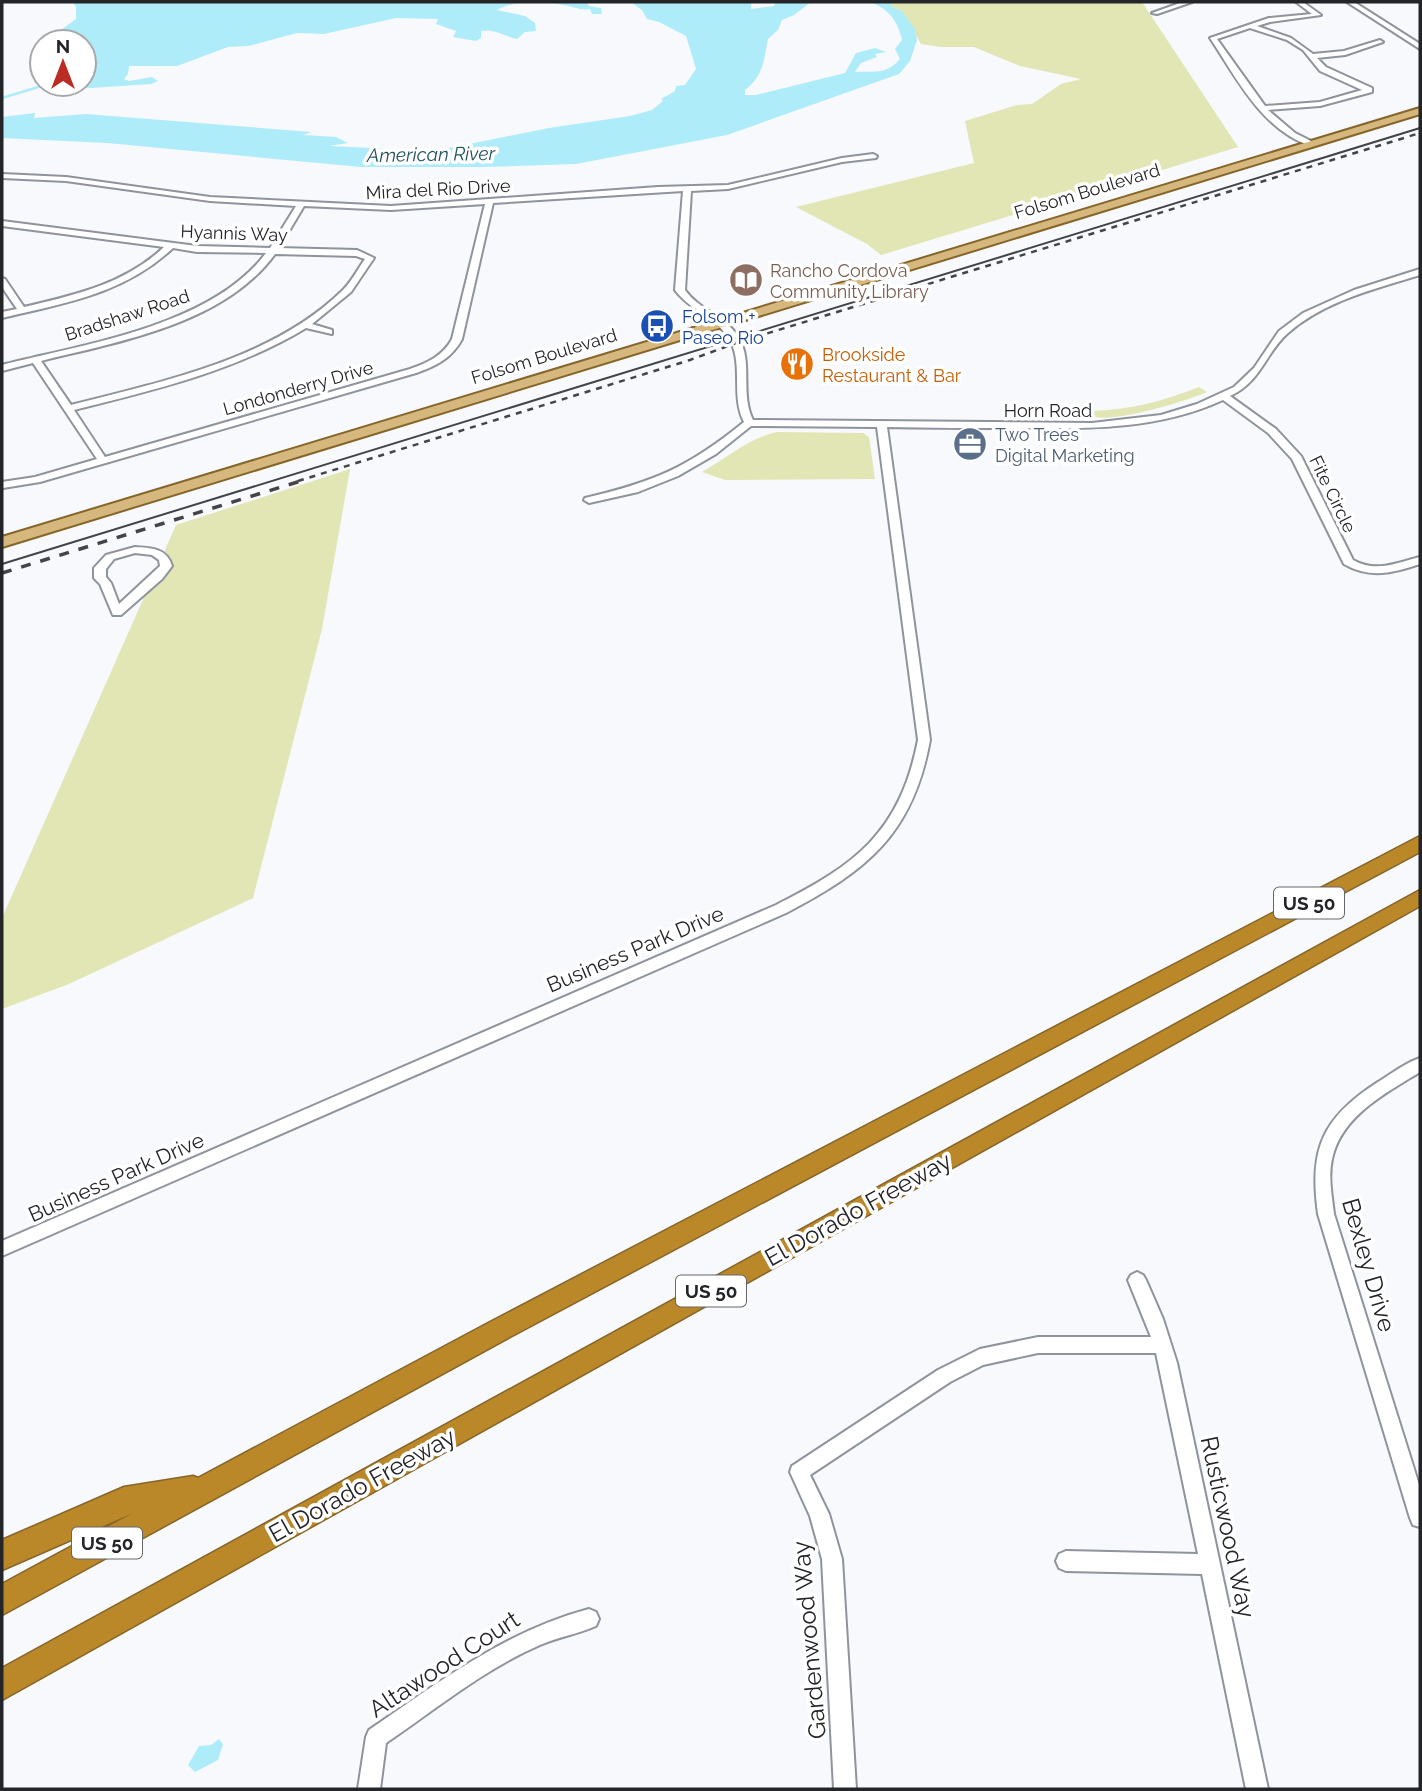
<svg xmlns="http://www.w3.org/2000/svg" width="1422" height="1791" viewBox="0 0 1422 1791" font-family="Raleway,sans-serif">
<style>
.green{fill:#e1e6b4}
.water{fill:#afecf9}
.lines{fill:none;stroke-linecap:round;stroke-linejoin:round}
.stream{stroke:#afecf9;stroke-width:2.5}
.minor-casing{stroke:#8e939c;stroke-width:4}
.major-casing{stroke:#866529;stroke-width:4}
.highway-casing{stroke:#866529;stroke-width:3}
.minor{fill:#fff;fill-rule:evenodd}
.major{fill:#d6b87f;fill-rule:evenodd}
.highway{fill:#ba8829;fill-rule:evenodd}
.tram{stroke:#434448;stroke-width:2}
.rail-far1{stroke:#434448;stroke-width:2.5;stroke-dasharray:6 6;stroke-linecap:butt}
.rail{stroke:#434448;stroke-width:3.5;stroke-dasharray:10 10;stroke-linecap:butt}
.labels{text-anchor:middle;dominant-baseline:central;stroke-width:7;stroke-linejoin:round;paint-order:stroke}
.far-street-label{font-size:18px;fill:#242529;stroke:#fff}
.far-education-label{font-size:18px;fill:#785e54;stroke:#fff;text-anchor:start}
.far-transit-label{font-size:18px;fill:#164399;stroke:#fff;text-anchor:start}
.far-food-label{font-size:18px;fill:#c56008;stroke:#fff;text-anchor:start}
.far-service-label{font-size:18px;fill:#4e5e75;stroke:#fff;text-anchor:start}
.far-water-label{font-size:19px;font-style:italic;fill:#23545d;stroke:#fff}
.shield{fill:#fff;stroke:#666669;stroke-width:2}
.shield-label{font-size:19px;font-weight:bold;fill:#242529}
.street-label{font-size:21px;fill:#242529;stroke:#fff}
.near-street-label{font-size:24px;fill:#242529;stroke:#fff}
</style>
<rect width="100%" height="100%" fill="#f7f9fd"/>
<path class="green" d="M 889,2 L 1142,2 L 1238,147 L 881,255 L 867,244 L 796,207 L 974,163 L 965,121 L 1017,105 L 1032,104 L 1061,84 L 1081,79 L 1020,66 L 974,47 L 941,47 L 921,44 L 902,11 L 892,7 Z
M 1199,387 L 1207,392 C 1189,400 1108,426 1091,415 C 1087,413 1087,411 1085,406 L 1089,406 L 1091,411 C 1129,410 1164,401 1199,387 Z
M 777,432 L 863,433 L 869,437 L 875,479 L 725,480 L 702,472 C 727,458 749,438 777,432 Z
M 350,469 L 322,629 L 253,898 L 69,984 L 2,1009 L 2,918 L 176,525 Z"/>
<path class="water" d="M 73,2 L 586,2 L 589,6 L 601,8 L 602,14 L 592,14 L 590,9 C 581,11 572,6 563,5 C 543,0 515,0 497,10 L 525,16 L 535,23 L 536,31 L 525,32 L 517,39 C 506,37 495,28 481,31 L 481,38 L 476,41 L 453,37 L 456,31 L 436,24 L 438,19 L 396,18 L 324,34 L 297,33 L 248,46 L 228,47 L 177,66 L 129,66 L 128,74 L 124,79 L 129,81 L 152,77 L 158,81 L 151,84 L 91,88 L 48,87 L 48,84 L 84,84 L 84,42 L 54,42 L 53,36 L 76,19 L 76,7 Z
M 631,2 L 751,2 L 751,9 L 774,6 L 776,2 L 811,2 L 794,15 L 782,20 L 778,30 L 768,39 C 764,60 763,77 745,90 L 745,95 L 756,95 L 845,73 L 856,53 L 875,48 L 886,52 L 875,54 L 877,57 L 861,63 L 855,72 C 874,71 886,75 900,59 L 895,49 L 902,40 C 898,21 889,9 870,2 L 890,2 L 892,7 L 902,11 L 915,29 L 917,40 L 910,61 L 899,74 L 727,135 L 576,164 L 484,167 L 361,167 L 107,143 L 2,138 L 2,117 L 35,113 L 34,118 L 86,114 L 312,132 L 303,135 L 336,137 L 348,143 L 329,146 L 434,151 L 549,128 L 630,116 L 652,110 L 663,101 L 661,99 L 675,91 L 676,86 L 685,85 L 696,69 L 686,36 L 659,22 L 647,19 L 642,10 Z
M 219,1739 L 223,1744 L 218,1760 L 195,1772 L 188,1765 L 199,1746 L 211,1745 Z"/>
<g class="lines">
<path class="stream" d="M 2,98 L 48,84"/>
<g class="minor-casing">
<path id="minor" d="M 1183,2 L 1192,2 L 1157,14 L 1152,13 Z
M 1296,2 L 1303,2 L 1321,15 L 1270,22 L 1257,26 L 1291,38 L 1313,54 L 1344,51 L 1380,40 L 1383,42 L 1345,55 L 1317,58 L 1326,67 L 1372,88 L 1372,92 L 1320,106 L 1268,110 L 1295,133 L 1311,141 L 1312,143 L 1308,145 C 1261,128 1236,77 1210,38 L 1269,18 L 1312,14 ZM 1250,28 L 1287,40 L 1303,50 L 1320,71 L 1362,90 L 1320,102 L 1265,106 L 1217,39 Z
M 1347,2 L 1354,2 L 1420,44 L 1420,49 Z
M 873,154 L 877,156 L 876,158 L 842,162 L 728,189 L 691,191 L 685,290 C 699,310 726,316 739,338 C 753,363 740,394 753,420 L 1092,423 L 1161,415 L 1197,404 L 1234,387 L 1254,368 L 1279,331 L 1303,313 L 1354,290 L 1420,269 L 1420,275 C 1375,289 1324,301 1288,333 C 1265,353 1262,381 1230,396 L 1276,429 L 1301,456 L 1353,560 C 1376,573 1396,563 1420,557 L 1420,564 C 1393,573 1370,579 1344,564 L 1292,459 L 1268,433 L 1223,400 C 1158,430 1087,429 1017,428 C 974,428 930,428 887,427 L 930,740 C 913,834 867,871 786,913 L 2,1256 L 2,1241 L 776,905 C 856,865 900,832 918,740 L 877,427 L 751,426 L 716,454 L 678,476 L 638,492 L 589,503 L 584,500 L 585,498 C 654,482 689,467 744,422 C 731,397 743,367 731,342 C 720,319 690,311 675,290 L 683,191 L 493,203 L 462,339 C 452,358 436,366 416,373 L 40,482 L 3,488 L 2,482 L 35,477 L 97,459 L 33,363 L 2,371 L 2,365 C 84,344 212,326 266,253 L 197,252 L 173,248 C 124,294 65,303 2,318 L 2,312 L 17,309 L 2,287 L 2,278 L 5,279 L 24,307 C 75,295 125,284 164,247 L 2,226 L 2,221 L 197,246 L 270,248 L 296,206 L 210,201 L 66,181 L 2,178 L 2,174 L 66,177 L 210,197 L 391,206 L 658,187 L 728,185 L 842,158 ZM 485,204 L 452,339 C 443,356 427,363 410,369 L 105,457 L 74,410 C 154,390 235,371 306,328 L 332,334 L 332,330 L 312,324 L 351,292 L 374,258 L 357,250 L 279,248 L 304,206 L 391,210 ZM 275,254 L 356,256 L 365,259 C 358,269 352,281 343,290 C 273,359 164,381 71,405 L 41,361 C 121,341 224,324 275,254 Z
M 135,547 C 151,548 167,548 172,566 L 162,579 L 121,615 L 113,615 L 100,584 L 94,578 L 94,568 L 106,555 ZM 135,553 L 152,555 L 159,560 L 160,566 L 119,604 L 111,583 L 106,577 L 106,569 L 114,559 Z
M 1420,1058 L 1420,1072 C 1386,1093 1341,1116 1332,1159 C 1328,1177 1332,1196 1334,1214 L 1420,1488 L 1420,1527 L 1413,1525 L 1410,1518 L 1318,1214 C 1309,1149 1322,1118 1378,1082 C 1391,1074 1405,1063 1420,1058 Z
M 1137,1272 L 1143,1275 L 1146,1280 L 1163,1319 L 1177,1363 L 1268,1789 L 1246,1789 L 1202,1574 L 1066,1571 L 1059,1568 L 1056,1561 L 1059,1554 L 1066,1551 L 1198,1554 L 1156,1353 L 1038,1353 L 983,1365 L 950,1382 L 810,1475 L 829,1514 L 842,1559 L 856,1789 L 834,1789 L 822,1559 L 810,1516 L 790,1472 L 792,1466 L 938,1370 L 980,1349 L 1038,1337 L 1151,1337 L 1128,1280 L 1131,1275 Z
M 589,1609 L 596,1612 L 599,1619 L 596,1626 C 578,1634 558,1637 540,1645 C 484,1669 436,1709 386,1743 L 380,1789 L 358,1789 L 366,1737 L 369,1730 C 439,1682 506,1631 589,1609 Z"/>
</g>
<g class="major-casing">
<path id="major" d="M 1420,108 L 1420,114 L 2,547 L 2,537 Z"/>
</g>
<g class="highway-casing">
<path id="highway" d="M 1420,836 L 1420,852 L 510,1337 L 2,1615 L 2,1584 L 133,1513 L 2,1570 L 2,1540 L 124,1487 L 193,1476 L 198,1478 L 492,1321 Z
M 1420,890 L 1420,906 L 2,1700 L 2,1668 Z"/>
</g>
<use href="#minor" class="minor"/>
<use href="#major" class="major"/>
<use href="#highway" class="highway"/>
<path class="tram" d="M 2,564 L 1420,128"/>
<path class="rail-far1" d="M 298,481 L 690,360 L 736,343 L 1420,133"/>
<path class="rail" d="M 2,573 L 304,480"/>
</g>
<defs>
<g id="library-disc" transform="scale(1.75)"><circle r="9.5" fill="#8d6e63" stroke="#fff"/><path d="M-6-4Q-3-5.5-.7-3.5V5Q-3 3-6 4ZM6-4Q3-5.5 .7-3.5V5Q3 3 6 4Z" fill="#fff"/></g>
<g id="bus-disc" transform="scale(1.75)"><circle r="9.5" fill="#1a4fb4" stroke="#fff"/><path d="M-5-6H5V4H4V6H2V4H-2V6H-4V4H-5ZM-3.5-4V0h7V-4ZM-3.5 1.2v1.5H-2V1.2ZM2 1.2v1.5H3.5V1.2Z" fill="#fff"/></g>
<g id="restaurant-disc" transform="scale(1.75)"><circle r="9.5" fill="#e8710a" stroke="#fff"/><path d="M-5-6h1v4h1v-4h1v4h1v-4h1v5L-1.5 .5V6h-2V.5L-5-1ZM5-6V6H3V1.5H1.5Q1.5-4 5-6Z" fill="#fff"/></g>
<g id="office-disc" transform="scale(1.75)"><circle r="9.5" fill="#5c6f8a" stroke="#fff"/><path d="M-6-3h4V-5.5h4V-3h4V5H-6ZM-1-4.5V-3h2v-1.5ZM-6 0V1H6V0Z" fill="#fff"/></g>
</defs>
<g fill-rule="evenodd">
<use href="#library-disc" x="746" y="280"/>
<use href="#bus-disc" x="657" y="326"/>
<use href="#restaurant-disc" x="797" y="364"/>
<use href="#office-disc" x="970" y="444"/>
</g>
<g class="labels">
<g class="far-street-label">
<text transform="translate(438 189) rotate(-3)">Mira del Rio Drive</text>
<text transform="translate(1087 191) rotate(-17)">Folsom Boulevard</text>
<text transform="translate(234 233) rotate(2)">Hyannis Way</text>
<text transform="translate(127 315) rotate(-18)">Bradshaw Road</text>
<text transform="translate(544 356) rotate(-17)">Folsom Boulevard</text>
<text transform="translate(298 388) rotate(-16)">Londonderry Drive</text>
<text x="1048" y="410">Horn Road</text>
<text transform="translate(1333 494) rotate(64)">Fite Circle</text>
</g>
<g class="far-education-label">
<text x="770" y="270">Rancho Cordova<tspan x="770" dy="21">Community Library</tspan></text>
</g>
<g class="far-transit-label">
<text x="682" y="316">Folsom +<tspan x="682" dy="21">Paseo Rio</tspan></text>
</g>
<g class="far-food-label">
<text x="822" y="354">Brookside<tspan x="822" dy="21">Restaurant &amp; Bar</tspan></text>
</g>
<g class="far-service-label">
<text x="995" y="434">Two Trees<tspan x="995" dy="21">Digital Marketing</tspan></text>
</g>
<g class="far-water-label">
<text transform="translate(431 154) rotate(-1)">American River</text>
</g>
<g class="shield">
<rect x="1274" y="887.5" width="70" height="31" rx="5"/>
<rect x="676" y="1275.5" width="70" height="31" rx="5"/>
<rect x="72" y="1527.5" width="70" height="31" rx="5"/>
</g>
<g class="shield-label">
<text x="1309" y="903">US 50</text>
<text x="711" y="1291">US 50</text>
<text x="107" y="1543">US 50</text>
</g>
<g class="street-label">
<text transform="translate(635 949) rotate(-23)">Business Park Drive</text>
<text transform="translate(116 1177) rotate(-24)">Business Park Drive</text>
</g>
<g class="near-street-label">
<text transform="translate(858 1209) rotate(-29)">El Dorado Freeway</text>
<text transform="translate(1369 1265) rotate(74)">Bexley Drive</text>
<text transform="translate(362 1485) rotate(-29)">El Dorado Freeway</text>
<text transform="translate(1228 1527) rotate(78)">Rusticwood Way</text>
<text transform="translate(809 1640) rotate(-95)">Gardenwood Way</text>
<text transform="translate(444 1664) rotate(-33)">Altawood Court</text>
</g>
</g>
<rect width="1422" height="1791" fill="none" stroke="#242529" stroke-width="7"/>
<g transform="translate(63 63)"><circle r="33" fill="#ffffff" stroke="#a7a8a9" stroke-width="2"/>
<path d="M0-5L12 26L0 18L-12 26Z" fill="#bb2c25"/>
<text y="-10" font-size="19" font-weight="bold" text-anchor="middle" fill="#242529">N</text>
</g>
</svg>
